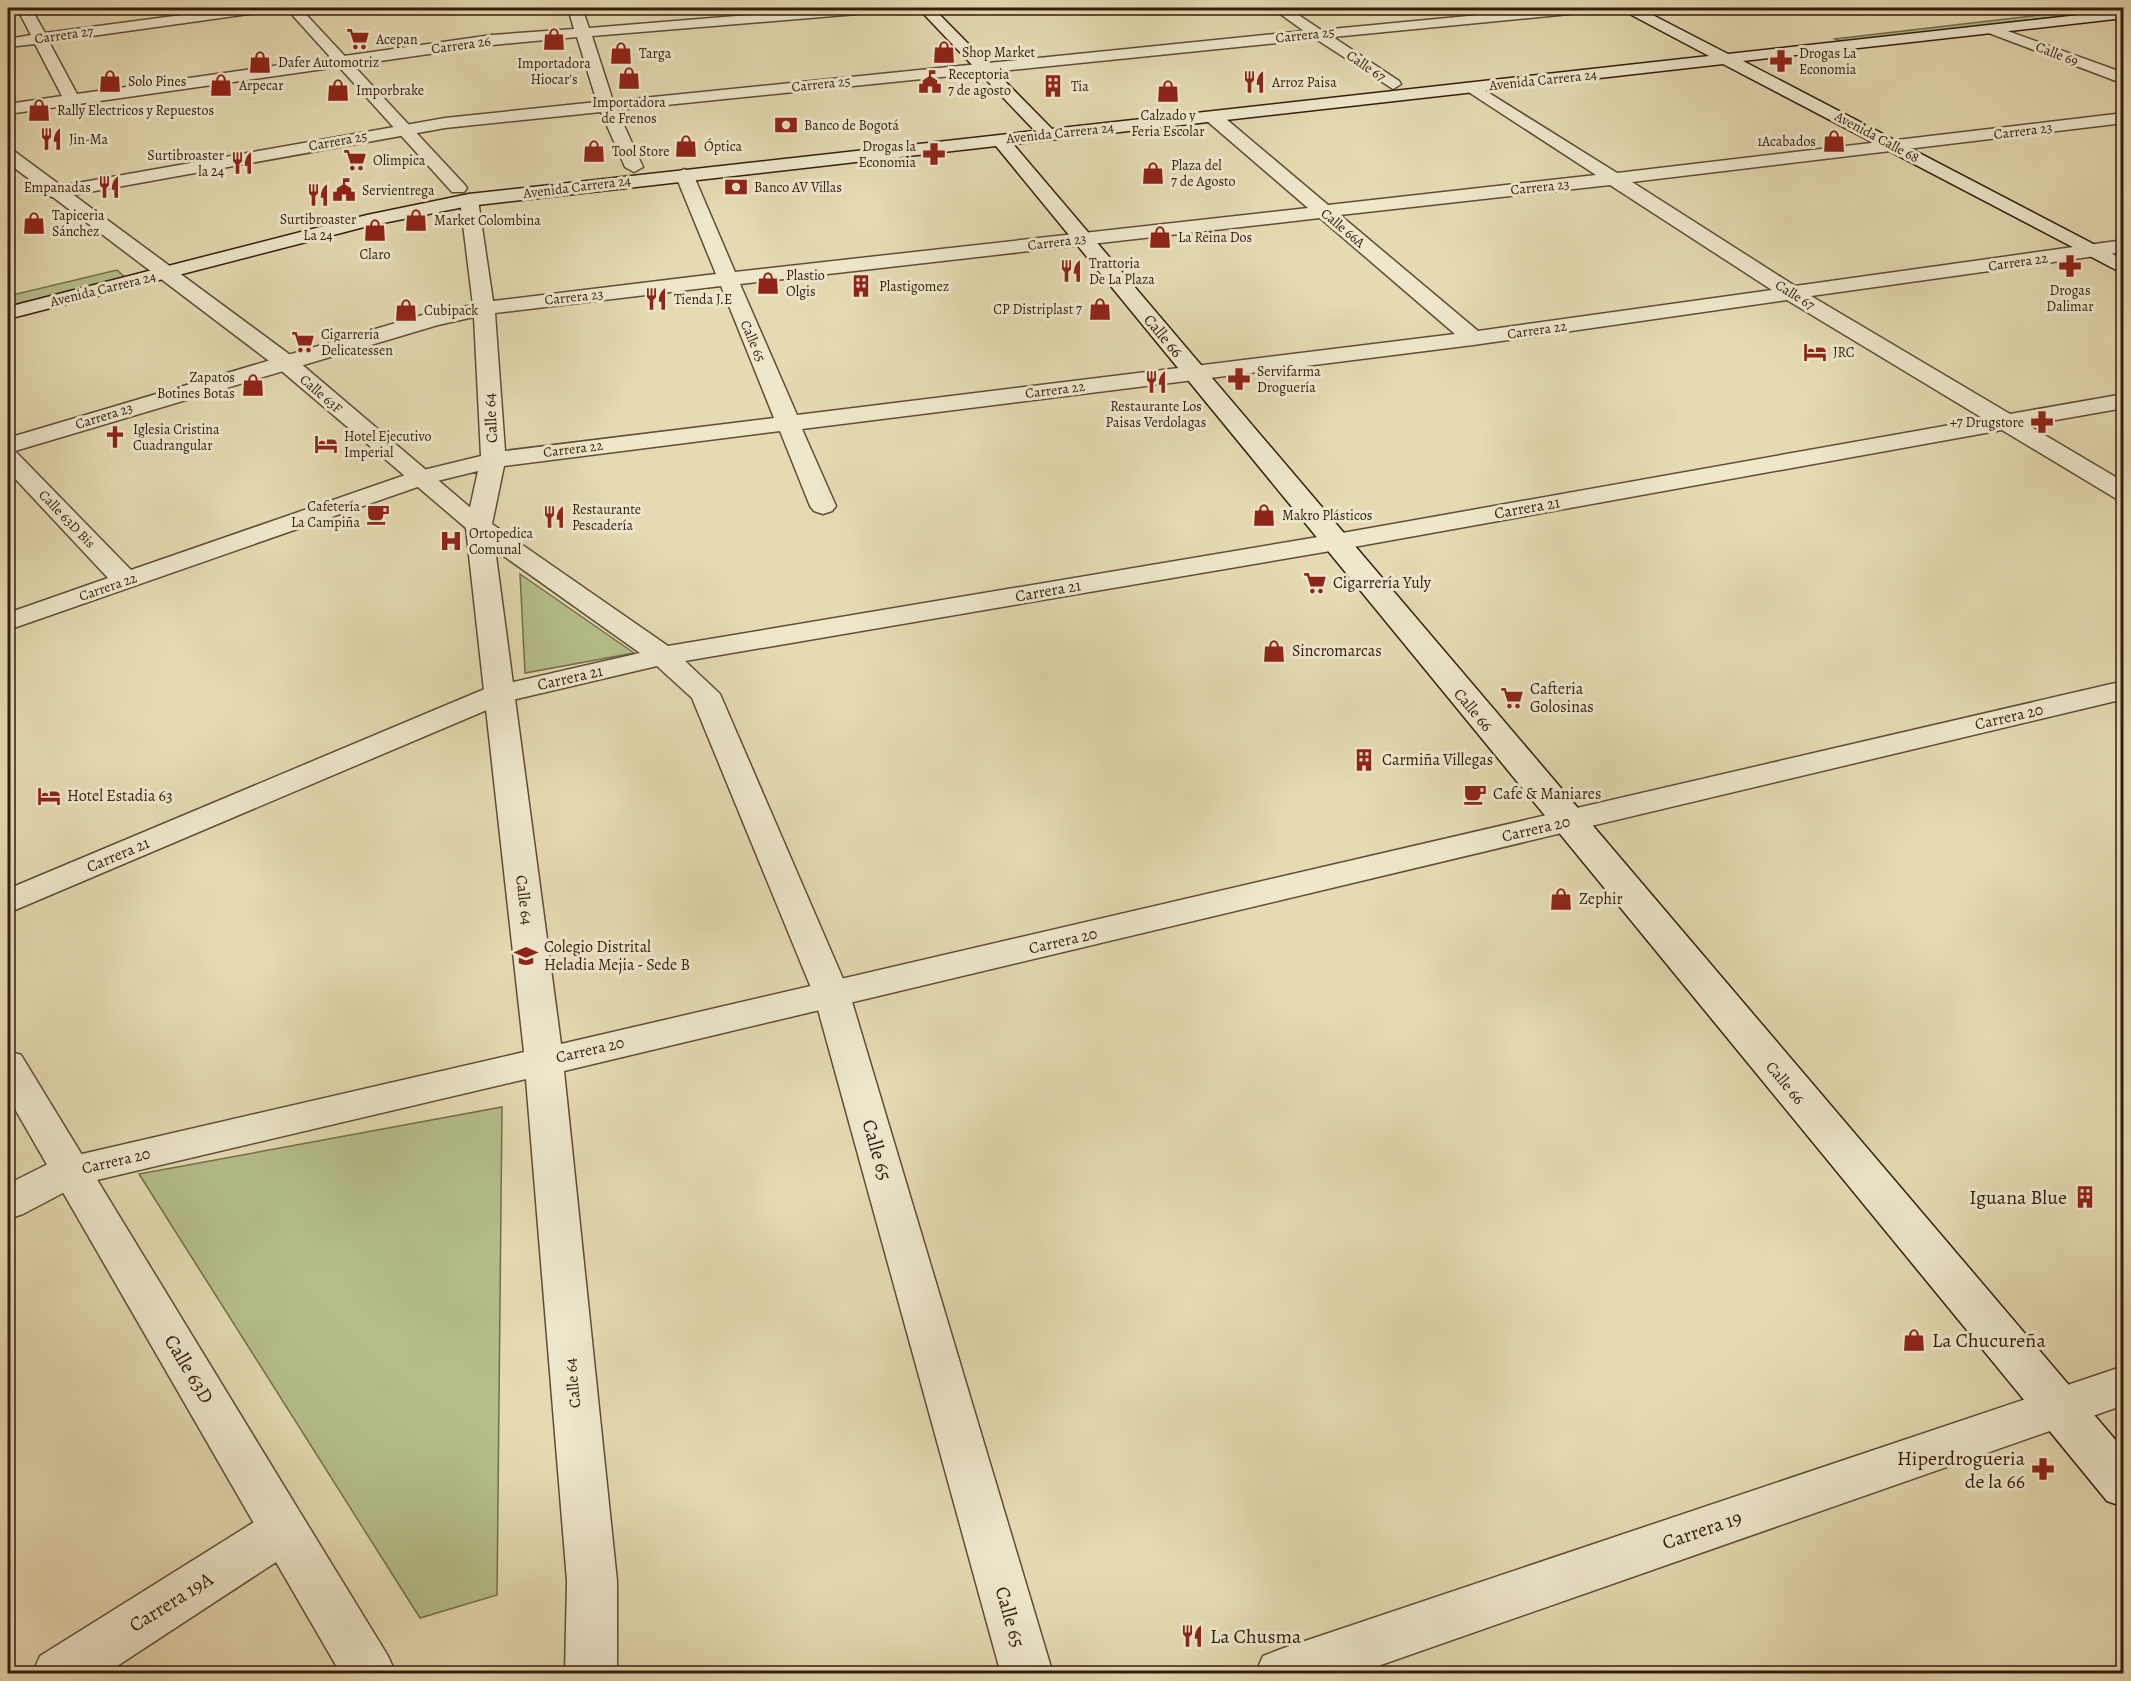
<svg xmlns="http://www.w3.org/2000/svg" width="2131" height="1681" viewBox="0 0 2131 1681" font-family="Alegreya,serif">
<style>
.green{fill:#b5bf8b;stroke:#746e4c;stroke-width:1.5}
.lines{fill:none;stroke-linecap:round;stroke-linejoin:round}
.minor-casing{stroke:#604c37;stroke-width:3}
.tertiary-casing{stroke:#604c37;stroke-width:3}
.secondary-casing{stroke:#341c0e;stroke-width:3}
.minor{fill:#eee7cc;fill-rule:evenodd}
.tertiary{fill:#eee7cc;fill-rule:evenodd}
.secondary{fill:#eee7cc;fill-rule:evenodd}
.labels{text-anchor:middle;dominant-baseline:central;stroke-width:6;stroke-linejoin:round;paint-order:stroke}
.far-street-label{font-size:14px;fill:#341c0e;stroke:#eee7cc}
.far-poi-label{font-size:14px;fill:#341c0e;stroke:#eee7cc;text-anchor:start}
.street-label{font-size:16px;fill:#341c0e;stroke:#eee7cc}
.poi-label{font-size:16px;fill:#341c0e;stroke:#eee7cc;text-anchor:start}
.near-street-label{font-size:20px;fill:#341c0e;stroke:#eee7cc}
.near-poi-label{font-size:20px;fill:#341c0e;stroke:#eee7cc;text-anchor:end}
</style>
<rect width="100%" height="100%" fill="#e5dab1"/>
<filter id="stains"><feTurbulence type="fractalNoise" baseFrequency=".00333" numOctaves="4"/><feColorMatrix values="0 0 0 0 .2 0 0 0 0 .09 0 0 0 0 .02 0 0 0 .5 -.17"/></filter>
<radialGradient id="worn" r=".72"><stop offset=".6" stop-color="#630" stop-opacity="0"/><stop offset="1" stop-color="#630" stop-opacity=".3"/></radialGradient>
<path class="green" d="M 2099,8 L 2123,9 L 1842,42 L 1835,39 Z
M 117,270 L 125,277 L 8,306 L 8,296 Z
M 520,574 L 634,653 L 525,673 Z
M 502,1107 L 497,1595 L 420,1618 L 139,1174 Z"/>
<g class="lines">
<g class="minor-casing">
<path id="minor" d="M 17,8 L 31,8 L 45,33 L 235,8 L 270,8 L 263,12 L 49,42 L 77,94 L 492,35 L 574,29 L 568,8 L 582,8 L 589,28 L 835,8 L 888,8 L 881,12 L 592,36 L 613,101 L 1304,31 L 1272,8 L 1288,8 L 1321,30 L 1551,8 L 1597,8 L 1590,12 L 1333,37 L 1399,81 L 1401,84 L 1393,89 L 1316,39 L 617,110 L 643,167 L 634,172 L 625,167 L 601,112 L 445,128 L 56,198 L 49,196 L 47,192 L 49,188 L 445,118 L 597,102 L 577,37 L 492,45 L 8,114 L 8,104 L 62,96 L 35,44 L 8,47 L 8,39 L 31,35 Z
M 1473,83 L 1617,173 L 2124,113 L 2124,123 L 1632,182 L 1795,286 L 2124,240 L 2124,252 L 1811,296 L 2010,414 L 2124,394 L 2124,408 L 2028,425 L 2124,482 L 2124,500 L 2115,498 L 2002,430 L 1348,548 L 685,661 L 720,694 L 850,995 L 1053,1674 L 1001,1674 L 814,995 L 692,698 L 657,666 L 508,701 L 8,913 L 8,889 L 487,688 L 640,653 L 470,532 L 466,526 L 478,471 L 429,483 L 8,630 L 8,613 L 108,578 L 8,471 L 8,438 L 426,314 L 473,305 L 460,200 L 469,194 L 478,200 L 493,301 L 716,274 L 675,174 L 684,169 L 693,174 L 735,272 L 1308,208 L 1207,121 L 1205,117 L 1207,113 L 1219,113 L 1328,205 L 1596,175 L 1467,91 L 1465,88 ZM 1610,185 L 1772,290 L 1478,331 L 1340,215 ZM 1320,218 L 1455,334 L 797,415 L 740,284 ZM 721,286 L 774,418 L 505,451 L 495,313 ZM 1787,300 L 1984,419 L 1348,532 L 668,646 L 492,524 L 504,466 L 780,431 L 810,506 L 814,511 L 823,514 L 832,511 L 836,506 L 802,429 L 1473,345 ZM 474,317 L 481,456 L 411,473 L 131,570 L 15,451 L 438,325 Z
M 8,1051 L 21,1055 L 301,1514 L 308,1530 L 301,1546 L 284,1552 L 267,1546 L 8,1097 Z"/>
</g>
<g class="tertiary-casing">
<path id="tertiary" d="M 286,8 L 300,8 L 464,184 L 467,188 L 464,192 L 452,192 Z
M 1991,25 L 2124,73 L 2124,84 L 1986,32 L 1984,29 Z
M 8,150 L 14,151 L 293,357 L 492,526 L 561,1044 L 2124,681 L 2124,699 L 564,1071 L 617,1581 L 617,1674 L 565,1674 L 567,1581 L 526,1079 L 80,1184 L 23,1214 L 8,1219 L 8,1184 L 56,1160 L 524,1052 L 466,528 L 277,367 L 8,163 Z
M 2124,1366 L 2124,1405 L 1355,1674 L 1255,1674 L 1263,1656 L 1281,1649 Z
M 284,1508 L 301,1514 L 388,1656 L 396,1674 L 341,1674 L 276,1562 L 105,1674 L 32,1674 L 40,1656 L 267,1514 Z"/>
</g>
<g class="secondary-casing">
<path id="secondary" d="M 918,8 L 933,8 L 1052,129 L 1709,56 L 1624,11 L 1622,8 L 1639,8 L 1728,54 L 2124,10 L 2124,18 L 1743,61 L 2124,260 L 2124,274 L 1723,64 L 1013,144 L 2124,1450 L 2124,1507 L 2107,1501 L 996,146 L 469,206 L 368,226 L 8,319 L 8,307 L 367,215 L 469,194 L 1035,131 Z"/>
</g>
<use href="#minor" class="minor"/>
<use href="#tertiary" class="tertiary"/>
<use href="#secondary" class="secondary"/>
</g>
<defs>
<g id="supermarket-bare" transform="scale(1.8)"><path d="M-6-5.5h2.5l.6 2H6L4.5 2H-2.5L-4.4-4H-6ZM-1.5 3.2a1.3 1.3 0 1 0 .1 0ZM3 3.2a1.3 1.3 0 1 0 .1 0Z" fill="#8f2418" stroke="#eee7cc" stroke-width="2.5" paint-order="stroke"/></g>
<g id="shop-bare" transform="scale(1.8)"><path d="M-5-2.5h2.3a2.7 3.5 0 0 1 5.4 0H5L5.5 6h-11ZM-1.5-2.5h3a1.5 2.3 0 0 0-3 0Z" fill="#8f2418" stroke="#eee7cc" stroke-width="2.5" paint-order="stroke"/></g>
<g id="pharmacy-bare" transform="scale(1.8)"><path d="M-2-6h4v4h4v4h-4v4h-4v-4h-4v-4h4Z" fill="#8f2418" stroke="#eee7cc" stroke-width="2.5" paint-order="stroke"/></g>
<g id="civic-bare" transform="scale(1.8)"><path d="M-.6-6.5H3V-4.5H.6V-3L4-1V1h2V6H-6V1h2V-1L-.6-3ZM-1.2 2.5V6h2.4V2.5Z" fill="#8f2418" stroke="#eee7cc" stroke-width="2.5" paint-order="stroke"/></g>
<g id="restaurant-bare" transform="scale(1.8)"><path d="M-5-6h1v4h1v-4h1v4h1v-4h1v5L-1.5 .5V6h-2V.5L-5-1ZM5-6V6H3V1.5H1.5Q1.5-4 5-6Z" fill="#8f2418" stroke="#eee7cc" stroke-width="2.5" paint-order="stroke"/></g>
<g id="building-bare" transform="scale(1.8)"><path d="M-4-6H4V6H1V3H-1V6H-4ZM-2.5-4.3h1.7v1.8h-1.7ZM.8-4.3h1.7v1.8H.8ZM-2.5-1h1.7V.8h-1.7ZM.8-1h1.7V.8H.8Z" fill="#8f2418" stroke="#eee7cc" stroke-width="2.5" paint-order="stroke"/></g>
<g id="bank-bare" transform="scale(1.8)"><path d="M-6-4H6V4H-6ZM0-2.3a2.3 2.3 0 1 0 0 4.6a2.3 2.3 0 1 0 0-4.6Z" fill="#8f2418" stroke="#eee7cc" stroke-width="2.5" paint-order="stroke"/></g>
<g id="hotel-bare" transform="scale(1.8)"><path d="M-6-4.5h1.5V1H6V5H4.5V3h-9V5H-6ZM-4 0a1.8 1.8 0 1 1 3.6 0ZM.5 0V-2.5h3Q6-2.5 6 0Z" fill="#8f2418" stroke="#eee7cc" stroke-width="2.5" paint-order="stroke"/></g>
<g id="church-bare" transform="scale(1.8)"><path d="M-1.2-6h2.4v3.5h3.3v2.4h-3.3V6h-2.4V-.1h-3.3v-2.4h3.3Z" fill="#8f2418" stroke="#eee7cc" stroke-width="2.5" paint-order="stroke"/></g>
<g id="cafe-bare" transform="scale(1.8)"><path d="M-5.5-4.5H6V0H3Q3 3.5 0 3.5H-2.5Q-5.5 3.5-5.5 0ZM3-3.2v2h1.7v-2ZM-6 4.5H4V6H-6Z" fill="#8f2418" stroke="#eee7cc" stroke-width="2.5" paint-order="stroke"/></g>
<g id="hospital-bare" transform="scale(1.8)"><path d="M-5-5h3v3.5h4V-5h3V5h-3V1.5h-4V5h-3Z" fill="#8f2418" stroke="#eee7cc" stroke-width="2.5" paint-order="stroke"/></g>
<g id="school-bare" transform="scale(1.8)"><path d="M0-5L7-2L0 1L-7-2ZM-4 1L0 2.5L4 1V4Q0 6-4 4Z" fill="#8f2418" stroke="#eee7cc" stroke-width="2.5" paint-order="stroke"/></g>
</defs>
<g fill-rule="evenodd">
<use href="#supermarket-bare" x="358" y="39"/>
<use href="#shop-bare" x="554" y="39"/>
<use href="#shop-bare" x="944" y="52"/>
<use href="#shop-bare" x="621" y="53"/>
<use href="#pharmacy-bare" x="1781" y="61"/>
<use href="#shop-bare" x="260" y="62"/>
<use href="#shop-bare" x="629" y="78"/>
<use href="#shop-bare" x="110" y="81"/>
<use href="#civic-bare" x="930" y="82"/>
<use href="#restaurant-bare" x="1254" y="82"/>
<use href="#shop-bare" x="221" y="85"/>
<use href="#building-bare" x="1053" y="86"/>
<use href="#shop-bare" x="338" y="90"/>
<use href="#shop-bare" x="1168" y="91"/>
<use href="#shop-bare" x="39" y="110"/>
<use href="#bank-bare" x="786" y="125"/>
<use href="#restaurant-bare" x="51" y="139"/>
<use href="#shop-bare" x="1834" y="141"/>
<use href="#shop-bare" x="686" y="146"/>
<use href="#shop-bare" x="594" y="151"/>
<use href="#pharmacy-bare" x="934" y="154"/>
<use href="#supermarket-bare" x="355" y="160"/>
<use href="#restaurant-bare" x="242" y="163"/>
<use href="#shop-bare" x="1153" y="173"/>
<use href="#restaurant-bare" x="109" y="187"/>
<use href="#bank-bare" x="736" y="187"/>
<use href="#civic-bare" x="344" y="190"/>
<use href="#restaurant-bare" x="318" y="195"/>
<use href="#shop-bare" x="416" y="220"/>
<use href="#shop-bare" x="34" y="223"/>
<use href="#shop-bare" x="375" y="230"/>
<use href="#shop-bare" x="1160" y="237"/>
<use href="#pharmacy-bare" x="2070" y="266"/>
<use href="#restaurant-bare" x="1071" y="271"/>
<use href="#shop-bare" x="768" y="283"/>
<use href="#building-bare" x="861" y="286"/>
<use href="#restaurant-bare" x="656" y="299"/>
<use href="#shop-bare" x="1100" y="309"/>
<use href="#shop-bare" x="406" y="310"/>
<use href="#supermarket-bare" x="303" y="342"/>
<use href="#hotel-bare" x="1815" y="352"/>
<use href="#pharmacy-bare" x="1239" y="379"/>
<use href="#restaurant-bare" x="1156" y="382"/>
<use href="#shop-bare" x="253" y="385"/>
<use href="#pharmacy-bare" x="2042" y="422"/>
<use href="#church-bare" x="115" y="437"/>
<use href="#hotel-bare" x="326" y="444"/>
<use href="#cafe-bare" x="378" y="514"/>
<use href="#shop-bare" x="1264" y="515"/>
<use href="#restaurant-bare" x="554" y="517"/>
<use href="#hospital-bare" x="451" y="541"/>
<use href="#supermarket-bare" x="1315" y="583"/>
<use href="#shop-bare" x="1274" y="651"/>
<use href="#supermarket-bare" x="1512" y="698"/>
<use href="#building-bare" x="1364" y="760"/>
<use href="#cafe-bare" x="1475" y="794"/>
<use href="#hotel-bare" x="49" y="796"/>
<use href="#shop-bare" x="1561" y="899"/>
<use href="#school-bare" x="526" y="956"/>
<use href="#building-bare" x="2085" y="1197"/>
<use href="#shop-bare" x="1914" y="1340"/>
<use href="#pharmacy-bare" x="2043" y="1469"/>
<use href="#restaurant-bare" x="1192" y="1636"/>
</g>
<g class="labels">
<g class="far-street-label">
<text transform="translate(64 35) rotate(-8)">Carrera 27</text>
<text transform="translate(1305 35) rotate(-6)">Carrera 25</text>
<text transform="translate(461 45) rotate(-8)">Carrera 26</text>
<text transform="translate(2057 54) rotate(21)">Calle 69</text>
<text transform="translate(1366 66) rotate(34)">Calle 67</text>
<text transform="translate(1543 80) rotate(-6)">Avenida Carrera 24</text>
<text transform="translate(821 84) rotate(-6)">Carrera 25</text>
<text transform="translate(2023 131) rotate(-7)">Carrera 23</text>
<text transform="translate(1060 133) rotate(-6)">Avenida Carrera 24</text>
<text transform="translate(1877 137) rotate(28)">Avenida Calle 68</text>
<text transform="translate(338 141) rotate(-10)">Carrera 25</text>
<text transform="translate(577 187) rotate(-7)">Avenida Carrera 24</text>
<text transform="translate(1540 187) rotate(-6)">Carrera 23</text>
<text transform="translate(1343 228) rotate(40)">Calle 66A</text>
<text transform="translate(1057 242) rotate(-7)">Carrera 23</text>
<text transform="translate(2018 262) rotate(-8)">Carrera 22</text>
<text transform="translate(103 289) rotate(-14)">Avenida Carrera 24</text>
<text transform="translate(1795 295) rotate(32)">Calle 67</text>
<text transform="translate(574 297) rotate(-6)">Carrera 23</text>
<text transform="translate(1537 330) rotate(-8)">Carrera 22</text>
<text transform="translate(753 341) rotate(67)">Calle 65</text>
<text transform="translate(1055 390) rotate(-7)">Carrera 22</text>
<text transform="translate(321 394) rotate(41)">Calle 63F</text>
<text transform="translate(104 416) rotate(-17)">Carrera 23</text>
<text transform="translate(573 449) rotate(-7)">Carrera 22</text>
<text transform="translate(67 519) rotate(46)">Calle 63D Bis</text>
<text transform="translate(108 587) rotate(-19)">Carrera 22</text>
</g>
<g class="far-poi-label">
<text x="376" y="39">Acepan</text>
<text x="962" y="52">Shop Market</text>
<text x="639" y="53">Targa</text>
<text x="1799" y="53">Drogas La<tspan x="1799" dy="16">Economia</tspan></text>
<text x="278" y="62">Dafer Automotriz</text>
<text x="554" y="63" text-anchor="middle">Importadora<tspan x="554" dy="16">Hiocar's</tspan></text>
<text x="948" y="74">Receptoria<tspan x="948" dy="16">7 de agosto</tspan></text>
<text x="128" y="81">Solo Pines</text>
<text x="1272" y="82">Arroz Paisa</text>
<text x="239" y="85">Arpecar</text>
<text x="1071" y="86">Tia</text>
<text x="356" y="90">Imporbrake</text>
<text x="629" y="102" text-anchor="middle">Importadora<tspan x="629" dy="16">de Frenos</tspan></text>
<text x="57" y="110">Rally Electricos y Repuestos</text>
<text x="1168" y="115" text-anchor="middle">Calzado y<tspan x="1168" dy="16">Feria Escolar</tspan></text>
<text x="804" y="125">Banco de Bogotá</text>
<text x="69" y="139">Jin-Ma</text>
<text x="1816" y="141" text-anchor="end">1Acabados</text>
<text x="704" y="146">Óptica</text>
<text x="916" y="146" text-anchor="end">Drogas la<tspan x="916" dy="16">Economia</tspan></text>
<text x="612" y="151">Tool Store</text>
<text x="224" y="155" text-anchor="end">Surtibroaster<tspan x="224" dy="16">la 24</tspan></text>
<text x="373" y="160">Olimpica</text>
<text x="1171" y="165">Plaza del<tspan x="1171" dy="16">7 de Agosto</tspan></text>
<text x="91" y="187" text-anchor="end">Empanadas</text>
<text x="754" y="187">Banco AV Villas</text>
<text x="362" y="190">Servientrega</text>
<text x="52" y="215">Tapiceria<tspan x="52" dy="16">Sánchez</tspan></text>
<text x="318" y="219" text-anchor="middle">Surtibroaster<tspan x="318" dy="16">La 24</tspan></text>
<text x="434" y="220">Market Colombina</text>
<text x="1178" y="237">La Reina Dos</text>
<text x="375" y="254" text-anchor="middle">Claro</text>
<text x="1089" y="263">Trattoria<tspan x="1089" dy="16">De La Plaza</tspan></text>
<text x="786" y="275">Plastio<tspan x="786" dy="16">Olgis</tspan></text>
<text x="879" y="286">Plastigomez</text>
<text x="2070" y="290" text-anchor="middle">Drogas<tspan x="2070" dy="16">Dalimar</tspan></text>
<text x="674" y="299">Tienda J.E</text>
<text x="1082" y="309" text-anchor="end">CP Distriplast 7</text>
<text x="424" y="310">Cubipack</text>
<text x="321" y="334">Cigarreria<tspan x="321" dy="16">Delicatessen</tspan></text>
<text x="1833" y="352">JRC</text>
<text x="1257" y="371">Servifarma<tspan x="1257" dy="16">Droguería</tspan></text>
<text x="235" y="377" text-anchor="end">Zapatos<tspan x="235" dy="16">Botines Botas</tspan></text>
<text x="1156" y="406" text-anchor="middle">Restaurante Los<tspan x="1156" dy="16">Paisas Verdolagas</tspan></text>
<text x="2024" y="422" text-anchor="end">+7 Drugstore</text>
<text x="133" y="429">Iglesia Cristina<tspan x="133" dy="16">Cuadrangular</tspan></text>
<text x="344" y="436">Hotel Ejecutivo<tspan x="344" dy="16">Imperial</tspan></text>
<text x="360" y="506" text-anchor="end">Cafetería<tspan x="360" dy="16">La Campiña</tspan></text>
<text x="572" y="509">Restaurante<tspan x="572" dy="16">Pescadería</tspan></text>
<text x="1282" y="515">Makro Plásticos</text>
<text x="469" y="533">Ortopedica<tspan x="469" dy="16">Comunal</tspan></text>
</g>
<g class="street-label">
<text transform="translate(1163 336) rotate(50)">Calle 66</text>
<text transform="translate(491 418) rotate(-93)">Calle 64</text>
<text transform="translate(1527 508) rotate(-10)">Carrera 21</text>
<text transform="translate(1048 591) rotate(-10)">Carrera 21</text>
<text transform="translate(570 678) rotate(-13)">Carrera 21</text>
<text transform="translate(1473 710) rotate(50)">Calle 66</text>
<text transform="translate(2009 717) rotate(-13)">Carrera 20</text>
<text transform="translate(1536 829) rotate(-13)">Carrera 20</text>
<text transform="translate(118 855) rotate(-23)">Carrera 21</text>
<text transform="translate(524 900) rotate(83)">Calle 64</text>
<text transform="translate(1063 941) rotate(-13)">Carrera 20</text>
<text transform="translate(590 1050) rotate(-13)">Carrera 20</text>
<text transform="translate(1785 1083) rotate(50)">Calle 66</text>
<text transform="translate(116 1161) rotate(-13)">Carrera 20</text>
<text transform="translate(573 1383) rotate(-96)">Calle 64</text>
</g>
<g class="poi-label">
<text x="1333" y="583">Cigarrería Yuly</text>
<text x="1292" y="651">Sincromarcas</text>
<text x="1530" y="689">Cafteria<tspan x="1530" dy="18">Golosinas</tspan></text>
<text x="1382" y="760">Carmiña Villegas</text>
<text x="1493" y="794">Cafe &amp; Maniares</text>
<text x="67" y="796">Hotel Estadia 63</text>
<text x="1579" y="899">Zephir</text>
<text x="544" y="947">Colegio Distrital<tspan x="544" dy="18">Heladia Mejia - Sede B</tspan></text>
</g>
<g class="near-street-label">
<text transform="translate(877 1150) rotate(74)">Calle 65</text>
<text transform="translate(189 1369) rotate(59)">Calle 63D</text>
<text transform="translate(1702 1530) rotate(-19)">Carrera 19</text>
<text transform="translate(171 1602) rotate(-32)">Carrera 19A</text>
<text transform="translate(1010 1617) rotate(74)">Calle 65</text>
</g>
<g class="near-poi-label">
<text x="2067" y="1197">Iguana Blue</text>
<text x="1932" y="1340" text-anchor="start">La Chucureña</text>
<text x="2025" y="1458">Hiperdrogueria<tspan x="2025" dy="23">de la 66</tspan></text>
<text x="1210" y="1636" text-anchor="start">La Chusma</text>
</g>
</g>
<rect width="2131" height="1681" fill="none" stroke="#e5dab1" stroke-width="30"/>
<rect x="9" y="9" width="2113" height="1663" fill="none" stroke="#341c0e" stroke-width="3"/>
<rect x="15" y="15" width="2101" height="1651" fill="none" stroke="#341c0e" stroke-width="1.5"/>
<rect width="100%" height="100%" filter="url(#stains)"/>
<rect width="100%" height="100%" fill="url(#worn)"/>
</svg>
